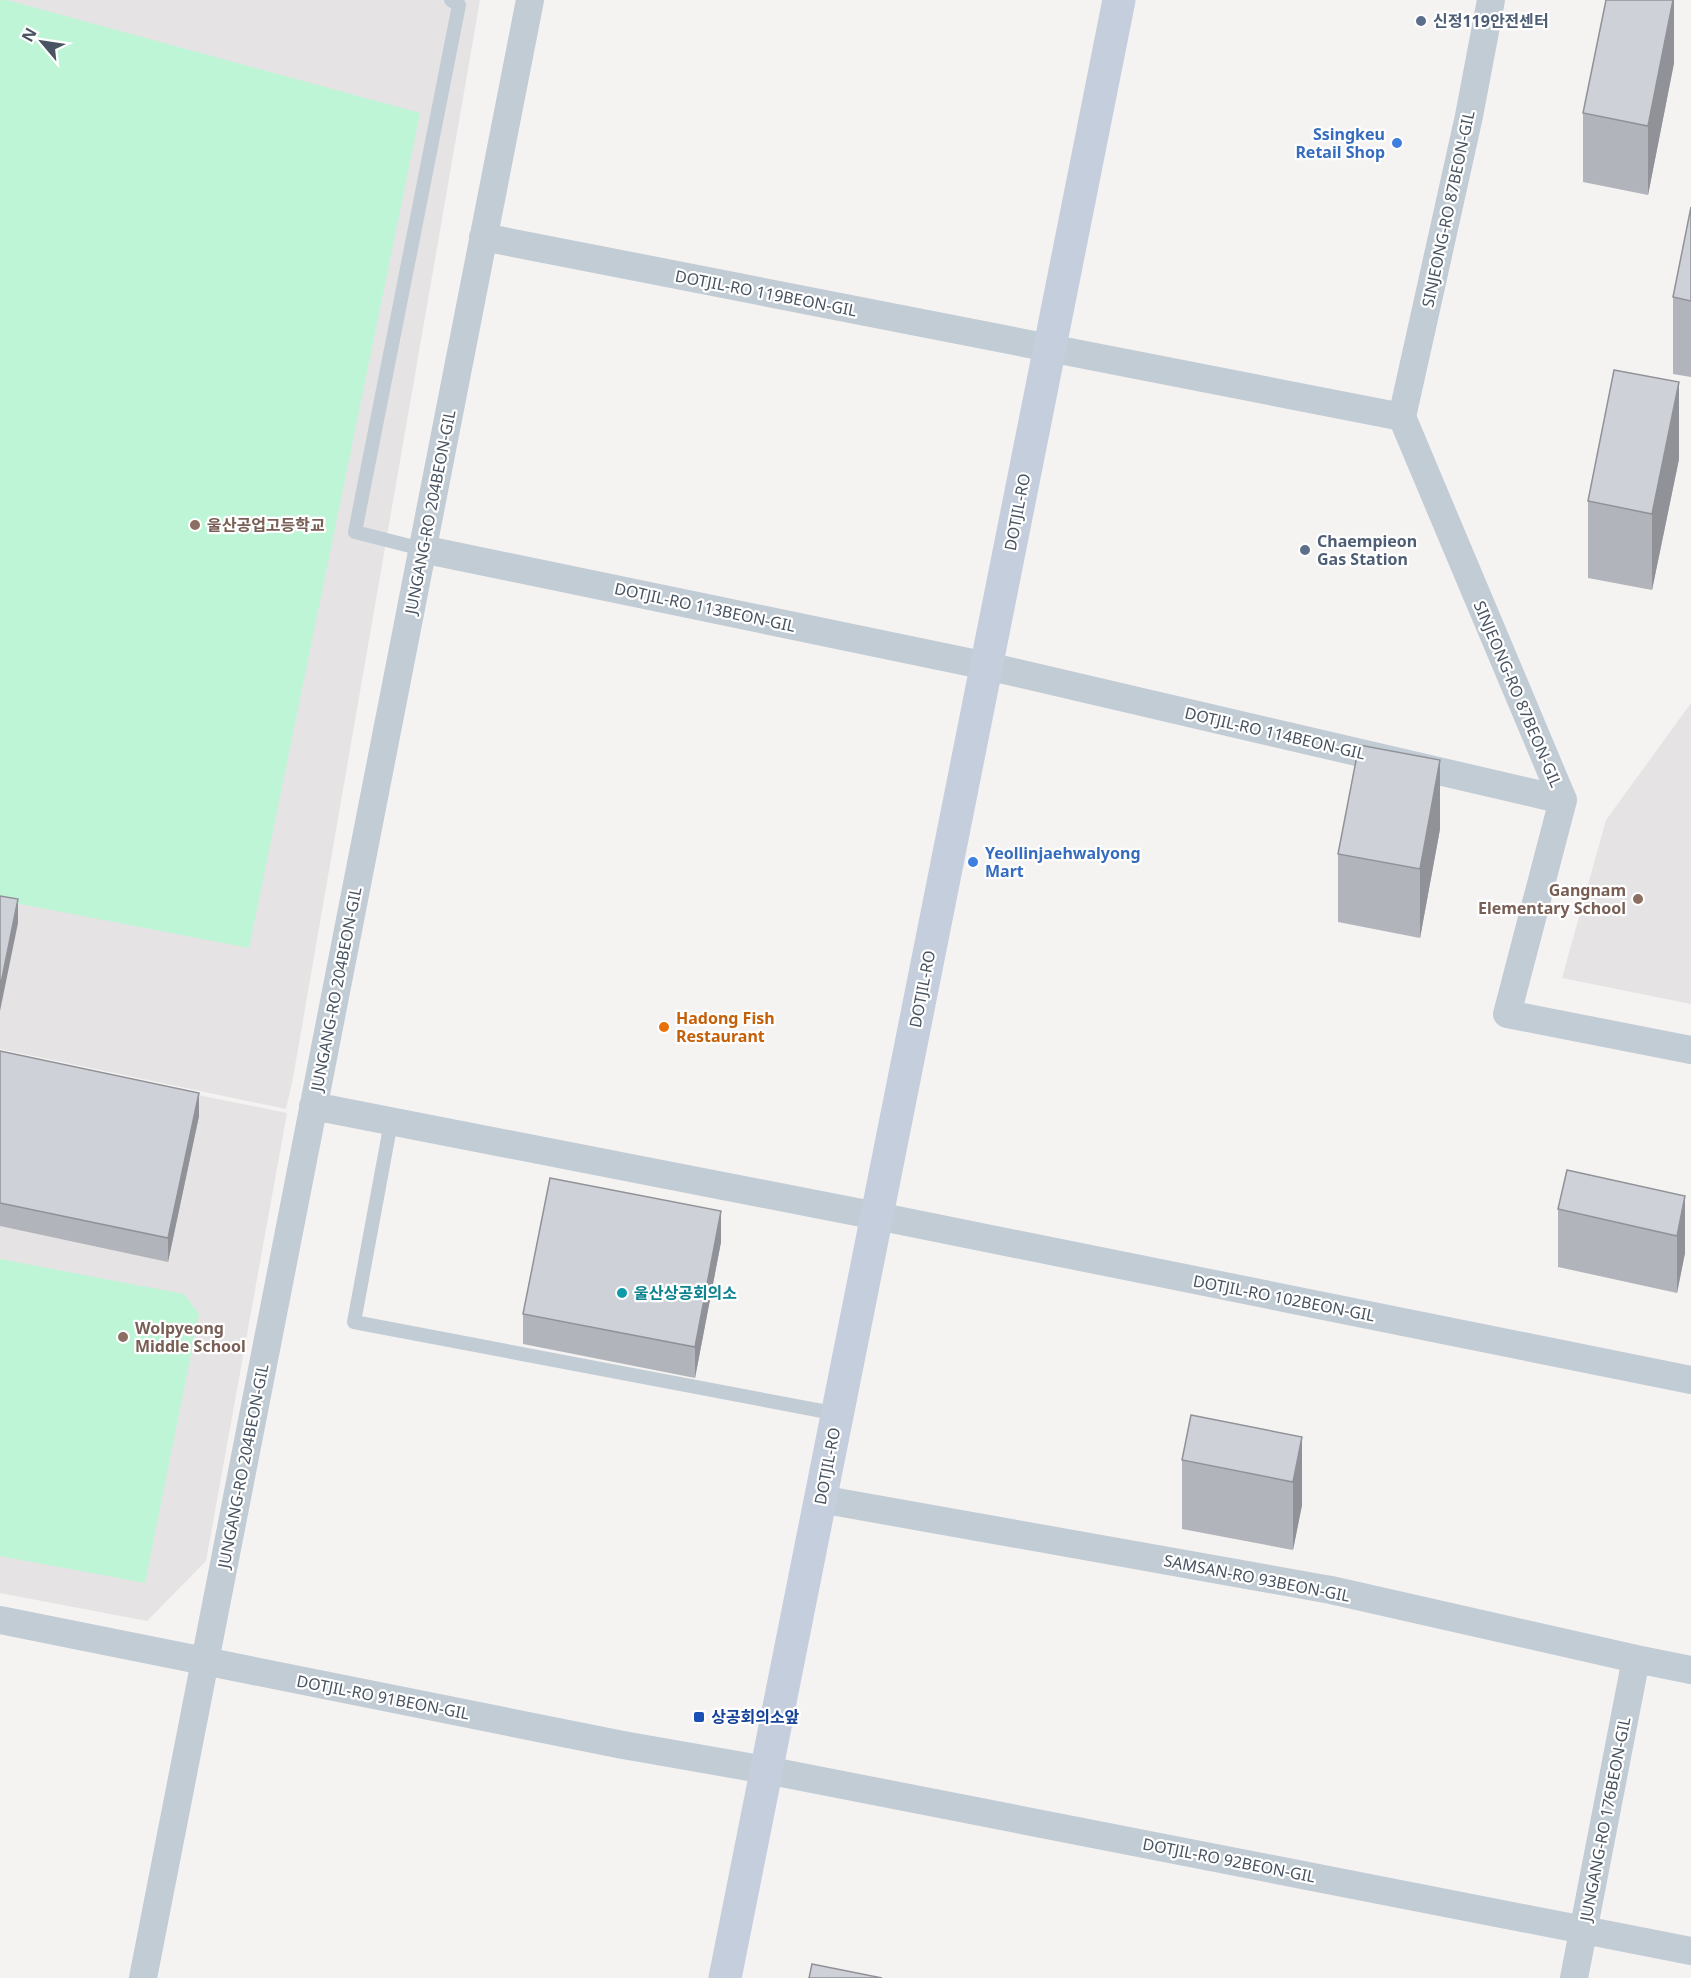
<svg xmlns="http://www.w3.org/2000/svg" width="1691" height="1978" viewBox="0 0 1691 1978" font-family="'Noto Sans','Noto Sans KR',sans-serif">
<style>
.education{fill:#e6e3e4}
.green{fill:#bef5d7}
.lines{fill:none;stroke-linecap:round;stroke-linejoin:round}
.service{stroke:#c2ccd5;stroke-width:14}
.minor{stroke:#c2ccd5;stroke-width:28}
.secondary{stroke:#c4cedc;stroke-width:33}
.wall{fill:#b1b4ba}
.shaded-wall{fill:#909297}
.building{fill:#ced1d8;stroke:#909297;stroke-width:1.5}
.service-dot{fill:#5c6f8a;stroke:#fff;stroke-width:2}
.shop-dot{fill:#3f7fe0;stroke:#fff;stroke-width:2}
.education-dot{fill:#8d6e63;stroke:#fff;stroke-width:2}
.food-dot{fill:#e8710a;stroke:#fff;stroke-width:2}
.culture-dot{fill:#0f9aa8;stroke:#fff;stroke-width:2}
.transit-dot{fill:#1a4fb4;stroke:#fff;stroke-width:2}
.labels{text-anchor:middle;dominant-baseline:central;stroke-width:4.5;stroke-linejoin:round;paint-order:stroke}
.service-label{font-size:16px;font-weight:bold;fill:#4e5e75;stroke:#fff;text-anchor:start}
.shop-label{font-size:16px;font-weight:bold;fill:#366cbe;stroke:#fff;text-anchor:end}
.street-label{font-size:16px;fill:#485462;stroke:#fff}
.education-label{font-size:16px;font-weight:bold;fill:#785e54;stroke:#fff;text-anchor:start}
.food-label{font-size:16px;font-weight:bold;fill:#c56008;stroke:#fff;text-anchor:start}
.culture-label{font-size:16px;font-weight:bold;fill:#0d838f;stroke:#fff;text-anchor:start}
.transit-label{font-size:16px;font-weight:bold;fill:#164399;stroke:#fff;text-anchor:start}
</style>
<rect width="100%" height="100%" fill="#f5f2f2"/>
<path class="education" d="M 0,0 L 480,0 L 293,1078 L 286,1109 L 0,1049 Z
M 1691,703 L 1691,1004 L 1562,978 L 1606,820 Z
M 0,1055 L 287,1113 L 206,1561 L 147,1621 L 0,1593 Z"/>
<path class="green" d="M 0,0 L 7,0 L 420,113 L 249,948 L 0,900 Z
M 0,1259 L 184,1294 L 199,1314 L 145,1583 L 0,1556 Z"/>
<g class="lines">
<path class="service" d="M 422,549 L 355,532 L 459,5 L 451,0
M 391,1122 L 354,1322 L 838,1414"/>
<path class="minor" d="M 1491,0 L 1469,116 L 1402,417 L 1563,800 L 1507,1014 L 1691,1050
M 483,237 L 1402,417
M 422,549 L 987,666 L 1563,800
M 313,1106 L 877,1216 L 1691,1380
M 820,1499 L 1331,1590 L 1636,1659 L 1691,1670
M 0,1620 L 623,1745 L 766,1770 L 1691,1951
M 143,1978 L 530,0
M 1574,1978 L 1636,1659"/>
<path class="secondary" d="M 725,1978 L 1119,0"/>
</g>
<path class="wall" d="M 1674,0 L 1674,63 L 1648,195 L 1583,182 L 1583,113 Z
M 1691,207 L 1691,377 L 1673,374 L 1673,297 Z
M 1679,459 L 1652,590 L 1588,578 L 1588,501 Z
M 1440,829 L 1420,938 L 1338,922 L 1338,854 Z
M 0,1051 L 199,1116 L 168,1262 L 0,1226 Z
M 1685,1196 L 1685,1253 L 1677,1293 L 1558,1267 L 1558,1209 Z
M 721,1242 L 695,1378 L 523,1344 L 523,1314 Z
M 1302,1437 L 1302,1505 L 1293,1550 L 1182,1529 L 1182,1460 Z"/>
<path class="shaded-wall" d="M 1673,0 L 1674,0 L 1674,63 L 1648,195 L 1648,126 Z
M 1679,382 L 1679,459 L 1652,590 L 1652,514 Z
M 1440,760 L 1440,829 L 1420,938 L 1420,869 Z
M 18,899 L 18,923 L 0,1011 L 0,988 Z
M 199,1093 L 199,1116 L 168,1262 L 168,1238 Z
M 1685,1196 L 1685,1253 L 1677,1293 L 1677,1236 Z
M 721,1211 L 721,1242 L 695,1378 L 695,1347 Z
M 1302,1437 L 1302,1505 L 1293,1550 L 1293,1482 Z"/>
<path class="building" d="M 1606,0 L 1673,0 L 1648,126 L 1583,113 Z
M 1691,207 L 1691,301 L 1673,297 Z
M 1614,370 L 1679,382 L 1652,514 L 1588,501 Z
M 1359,745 L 1440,760 L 1420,869 L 1338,854 Z
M 0,896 L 18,899 L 0,988 Z
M 0,1051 L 199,1093 L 168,1238 L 0,1203 Z
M 1567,1170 L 1685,1196 L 1677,1236 L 1558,1209 Z
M 550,1178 L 721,1211 L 695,1347 L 523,1314 Z
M 1191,1415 L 1302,1437 L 1293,1482 L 1182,1460 Z
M 812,1964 L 882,1978 L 809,1978 Z"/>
<g class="service-dot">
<circle cx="1421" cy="21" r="6"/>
<circle cx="1305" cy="550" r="6"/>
</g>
<g class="shop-dot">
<circle cx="1397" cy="143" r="6"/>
<circle cx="973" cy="862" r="6"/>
</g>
<g class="education-dot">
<circle cx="195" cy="525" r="6"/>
<circle cx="1638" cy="899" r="6"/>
<circle cx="123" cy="1337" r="6"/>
</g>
<circle class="food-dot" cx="664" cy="1027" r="6"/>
<circle class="culture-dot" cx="622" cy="1293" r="6"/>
<rect class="transit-dot" x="693" y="1711" width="12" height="12" rx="3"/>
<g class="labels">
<g class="service-label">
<text x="1433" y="21">신정119안전센터</text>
<text x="1317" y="541">Chaempieon<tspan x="1317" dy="18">Gas Station</tspan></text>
</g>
<g class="shop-label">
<text x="1385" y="134">Ssingkeu<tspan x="1385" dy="18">Retail Shop</tspan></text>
<text x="985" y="853" text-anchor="start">Yeollinjaehwalyong<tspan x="985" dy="18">Mart</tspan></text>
</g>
<g class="street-label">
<text transform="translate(1448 209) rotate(-78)">SINJEONG-RO 87BEON-GIL</text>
<text transform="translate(766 293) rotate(11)">DOTJIL-RO 119BEON-GIL</text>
<text transform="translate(430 512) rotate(-79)">JUNGANG-RO 204BEON-GIL</text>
<text transform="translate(1017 512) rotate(-79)">DOTJIL-RO</text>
<text transform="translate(705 607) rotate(12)">DOTJIL-RO 113BEON-GIL</text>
<text transform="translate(1518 694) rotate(67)">SINJEONG-RO 87BEON-GIL</text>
<text transform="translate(1275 733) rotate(13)">DOTJIL-RO 114BEON-GIL</text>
<text transform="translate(336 989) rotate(-79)">JUNGANG-RO 204BEON-GIL</text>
<text transform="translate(922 989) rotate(-79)">DOTJIL-RO</text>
<text transform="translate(1284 1298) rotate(11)">DOTJIL-RO 102BEON-GIL</text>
<text transform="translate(243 1466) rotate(-79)">JUNGANG-RO 204BEON-GIL</text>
<text transform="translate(827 1466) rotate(-79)">DOTJIL-RO</text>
<text transform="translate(1257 1578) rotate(11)">SAMSAN-RO 93BEON-GIL</text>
<text transform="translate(383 1697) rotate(11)">DOTJIL-RO 91BEON-GIL</text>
<text transform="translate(1605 1819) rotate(-79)">JUNGANG-RO 176BEON-GIL</text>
<text transform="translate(1229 1860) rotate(11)">DOTJIL-RO 92BEON-GIL</text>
</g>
<g class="education-label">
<text x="207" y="525">울산공업고등학교</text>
<text x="1626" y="890" text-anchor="end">Gangnam<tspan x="1626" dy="18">Elementary School</tspan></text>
<text x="135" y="1328">Wolpyeong<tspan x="135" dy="18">Middle School</tspan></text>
</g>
<g class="food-label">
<text x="676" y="1018">Hadong Fish<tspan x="676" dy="18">Restaurant</tspan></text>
</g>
<g class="culture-label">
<text x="634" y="1293">울산상공회의소</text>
</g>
<g class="transit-label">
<text x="711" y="1717">상공회의소앞</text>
</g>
</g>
<g transform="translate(42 42) rotate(299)" stroke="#ffffff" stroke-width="4.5" paint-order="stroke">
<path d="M0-4.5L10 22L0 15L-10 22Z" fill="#485462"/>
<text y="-9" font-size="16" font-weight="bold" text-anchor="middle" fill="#485462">N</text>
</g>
</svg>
